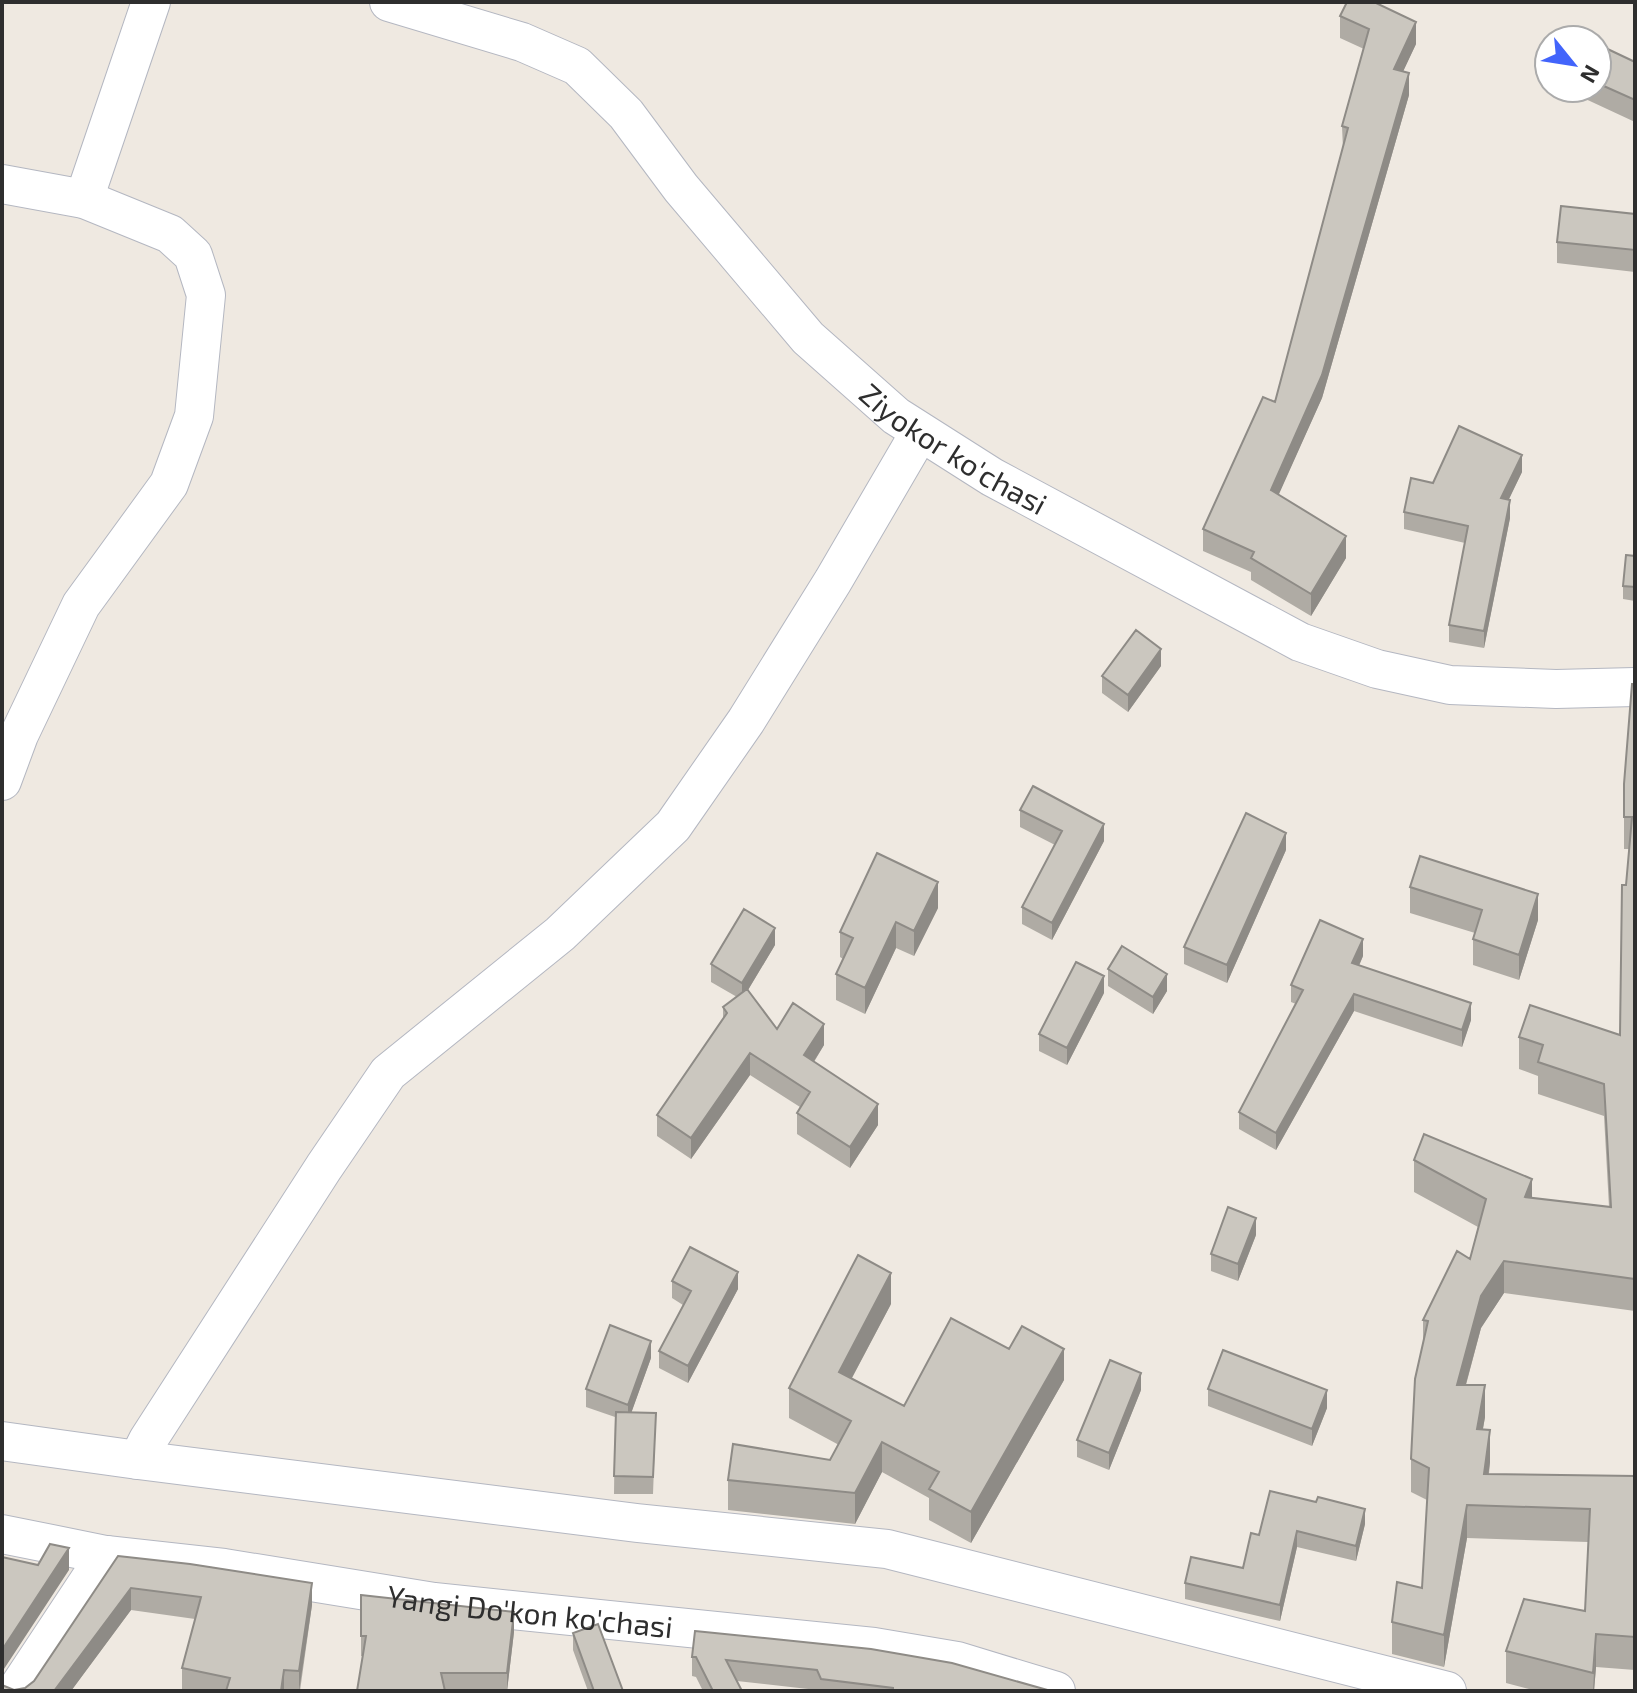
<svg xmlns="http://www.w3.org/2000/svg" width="1637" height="1693" viewBox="0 0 1637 1693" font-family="'Exo 2',sans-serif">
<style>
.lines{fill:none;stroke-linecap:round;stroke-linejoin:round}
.minor-casing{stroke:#b4b7c1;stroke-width:40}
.minor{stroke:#fff;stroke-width:38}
.wall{fill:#afaba4}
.shaded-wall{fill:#8e8b86}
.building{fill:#cbc7bf;stroke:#8e8b86;stroke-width:2}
.labels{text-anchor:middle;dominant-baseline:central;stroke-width:6;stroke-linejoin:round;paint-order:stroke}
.street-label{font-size:30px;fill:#2e2e2e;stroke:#fff}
</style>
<rect width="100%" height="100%" fill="#efe9e1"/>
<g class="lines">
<g class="minor-casing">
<g id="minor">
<path id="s1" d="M 389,2 L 522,42 L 577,66 L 626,114 L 681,188 L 808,338 L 896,416 L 992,477 L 1300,642 L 1377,669 L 1450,685 L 1556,689 L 1635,687"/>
<path d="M 2,184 L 84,199 L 170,234 L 193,255 L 206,295 L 194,416 L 169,484 L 81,605 L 19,735 L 2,781"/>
<path d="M 84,199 L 151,2"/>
<path d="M 920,432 L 833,581 L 746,721 L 673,826 L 560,934 L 388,1073 L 324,1167 L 148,1440 L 138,1460 L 637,1523 L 887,1549 L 1447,1691"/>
<path d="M 2,1441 L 138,1460"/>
<path id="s2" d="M 2,1534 L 106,1555 L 224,1568 L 434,1602 L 874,1647 L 957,1661 L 1056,1691"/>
<path d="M 16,1691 L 106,1555"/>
</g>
</g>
<use href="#minor" class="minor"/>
</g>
<path class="wall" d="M 1340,16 L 1416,44 L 1403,71 L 1409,95 L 1322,398 L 1278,495 L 1346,558 L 1311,616 L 1251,580 L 1251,572 L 1203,551 L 1203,529 L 1275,402 L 1343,149 L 1342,126 L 1364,49 L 1340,38 Z
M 1597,44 L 1635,62 L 1635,122 L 1564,89 L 1597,88 Z
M 1635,214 L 1635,272 L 1557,263 L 1557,242 Z
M 1522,472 L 1508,500 L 1510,518 L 1484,648 L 1449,642 L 1449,625 L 1465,543 L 1404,529 L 1404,512 L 1433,483 Z
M 1635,556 L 1635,601 L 1623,599 L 1623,586 Z
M 1161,666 L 1128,712 L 1102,693 L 1102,676 Z
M 1635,684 L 1635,1311 L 1504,1293 L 1481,1328 L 1466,1385 L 1485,1417 L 1483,1429 L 1490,1462 L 1489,1474 L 1635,1476 L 1635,1670 L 1596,1667 L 1594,1691 L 1537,1691 L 1506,1683 L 1506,1651 L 1585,1611 L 1588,1542 L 1467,1538 L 1444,1667 L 1392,1654 L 1392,1622 L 1422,1588 L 1427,1500 L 1411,1492 L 1411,1459 L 1423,1344 L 1423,1320 L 1470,1259 L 1478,1227 L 1414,1192 L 1414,1160 L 1532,1198 L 1609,1207 L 1604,1116 L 1538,1094 L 1538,1076 L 1519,1069 L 1519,1037 L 1620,1035 L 1626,885 L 1629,849 L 1624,849 L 1624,784 Z
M 1020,810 L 1104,841 L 1052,940 L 1022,924 L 1022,907 L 1055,845 L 1020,827 Z
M 1286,850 L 1227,983 L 1184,964 L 1184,947 Z
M 1410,887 L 1538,920 L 1519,980 L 1473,965 L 1473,939 L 1475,933 L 1410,913 Z
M 938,908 L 914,956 L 896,948 L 865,1014 L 836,1000 L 836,974 L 843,959 L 840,957 L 840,932 Z
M 775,945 L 748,990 L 777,1029 L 824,1045 L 814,1062 L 878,1125 L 850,1168 L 797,1134 L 797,1113 L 800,1107 L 750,1075 L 691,1159 L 657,1136 L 657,1115 L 723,1020 L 723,1007 L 737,997 L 711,982 L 711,964 Z
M 1363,956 L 1359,966 L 1471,1020 L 1462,1047 L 1354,1011 L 1276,1150 L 1239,1129 L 1239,1112 L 1296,1004 L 1291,1002 L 1291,985 Z
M 1108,969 L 1167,991 L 1153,1014 L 1108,986 Z
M 1104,993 L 1067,1065 L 1039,1051 L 1039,1034 Z
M 1256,1235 L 1238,1281 L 1211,1271 L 1211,1254 Z
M 672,1281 L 738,1289 L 688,1383 L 659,1368 L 659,1351 L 683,1305 L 672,1298 Z
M 891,1304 L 852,1378 L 904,1406 L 1064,1380 L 971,1543 L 929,1520 L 929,1498 L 882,1472 L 855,1524 L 728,1510 L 728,1480 L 830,1460 L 839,1445 L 789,1418 L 789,1388 Z
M 651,1358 L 631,1413 L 656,1413 L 653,1494 L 614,1494 L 615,1417 L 586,1407 L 586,1389 Z
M 1208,1389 L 1327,1408 L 1312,1446 L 1208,1406 Z
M 1141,1390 L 1109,1470 L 1077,1457 L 1077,1440 Z
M 1365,1524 L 1356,1561 L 1297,1547 L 1280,1621 L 1185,1599 L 1185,1583 L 1243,1568 L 1259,1535 Z
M 118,1556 L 312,1605 L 300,1691 L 182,1691 L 182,1668 L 195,1619 L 131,1610 L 71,1691 L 2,1691 L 3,1686 L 14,1690 L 25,1688 L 34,1681 Z
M 361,1595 L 514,1632 L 507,1691 L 357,1691 L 363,1656 L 361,1656 Z
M 573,1633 L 623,1691 L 588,1691 L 573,1650 Z
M 692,1657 L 1051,1691 L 818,1691 L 817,1690 L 737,1681 L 742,1691 L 703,1691 L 696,1677 L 692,1676 Z"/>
<path class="shaded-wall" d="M 1416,22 L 1416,44 L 1394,91 L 1394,69 Z
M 1409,73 L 1409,95 L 1322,398 L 1271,512 L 1271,490 Z
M 1522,455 L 1522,472 L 1501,516 L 1501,498 Z
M 1510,500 L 1510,518 L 1484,648 L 1484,631 Z
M 1346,536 L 1346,558 L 1311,616 L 1311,594 Z
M 1161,649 L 1161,666 L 1128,712 L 1128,695 Z
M 1104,824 L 1104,841 L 1052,940 L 1052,923 Z
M 1286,833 L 1286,850 L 1227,983 L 1227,965 Z
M 938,882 L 938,908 L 914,956 L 914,931 Z
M 1538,894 L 1538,920 L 1519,980 L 1519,955 Z
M 896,922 L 896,948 L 865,1014 L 865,988 Z
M 775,928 L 775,945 L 742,1000 L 742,983 Z
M 1363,939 L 1363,956 L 1352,981 L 1352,963 Z
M 1167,974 L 1167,991 L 1153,1014 L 1153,997 Z
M 1104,976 L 1104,993 L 1067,1065 L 1067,1048 Z
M 1354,994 L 1354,1011 L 1276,1150 L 1276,1133 Z
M 1471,1003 L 1471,1020 L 1462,1047 L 1462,1030 Z
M 824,1024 L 824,1045 L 804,1077 L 804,1055 Z
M 750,1053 L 750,1075 L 691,1159 L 691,1138 Z
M 878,1104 L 878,1125 L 850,1168 L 850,1147 Z
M 1532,1179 L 1532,1212 L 1525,1197 Z
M 1256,1218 L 1256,1235 L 1238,1281 L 1238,1264 Z
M 1504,1261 L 1504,1293 L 1481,1328 L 1457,1417 L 1457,1385 L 1481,1296 Z
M 738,1272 L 738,1289 L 688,1383 L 688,1366 Z
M 891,1273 L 891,1304 L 839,1402 L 839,1372 Z
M 651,1341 L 651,1358 L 628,1422 L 628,1405 Z
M 1064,1349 L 1064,1380 L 971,1543 L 971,1512 Z
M 1141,1373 L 1141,1390 L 1109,1470 L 1109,1453 Z
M 1485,1385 L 1485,1417 L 1477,1461 L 1477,1429 Z
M 1327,1390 L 1327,1408 L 1312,1446 L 1312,1429 Z
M 1490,1430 L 1490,1462 L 1484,1507 L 1484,1474 Z
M 882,1442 L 882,1472 L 855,1524 L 855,1493 Z
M 1467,1505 L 1467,1538 L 1444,1667 L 1444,1635 Z
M 1365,1509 L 1365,1524 L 1356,1561 L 1356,1546 Z
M 1297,1531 L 1297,1547 L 1280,1621 L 1280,1605 Z
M 69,1548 L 69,1570 L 2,1672 L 2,1650 Z
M 312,1583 L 312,1605 L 299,1691 L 299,1671 Z
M 131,1588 L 131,1610 L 71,1691 L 54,1691 Z
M 514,1612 L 514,1632 L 507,1691 L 507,1673 Z
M 1596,1634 L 1596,1667 L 1594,1691 L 1593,1691 Z
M 284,1670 L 284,1691 L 281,1691 Z"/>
<path class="building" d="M 1347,2 L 1374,2 L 1416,22 L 1394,69 L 1409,73 L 1322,375 L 1271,490 L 1346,536 L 1311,594 L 1251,558 L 1254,552 L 1203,529 L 1263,397 L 1275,402 L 1348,128 L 1342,126 L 1369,29 L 1340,16 Z
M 1579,36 L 1588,40 L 1577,40 Z
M 1597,44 L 1635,62 L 1635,100 L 1597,83 Z
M 1561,206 L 1635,214 L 1635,250 L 1557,242 Z
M 1459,426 L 1522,455 L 1501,498 L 1510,500 L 1484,631 L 1449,625 L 1468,526 L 1404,512 L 1411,478 L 1433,483 Z
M 1626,555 L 1635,556 L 1635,587 L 1623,586 Z
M 1136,630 L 1161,649 L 1128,695 L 1102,676 Z
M 1632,684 L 1635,684 L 1635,1279 L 1504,1261 L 1481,1296 L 1457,1385 L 1485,1385 L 1477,1429 L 1490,1430 L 1484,1474 L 1635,1476 L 1635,1637 L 1596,1634 L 1593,1673 L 1506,1651 L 1524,1599 L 1585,1611 L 1590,1509 L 1467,1505 L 1444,1635 L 1392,1622 L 1397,1582 L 1422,1588 L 1429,1468 L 1411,1459 L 1415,1379 L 1428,1321 L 1423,1320 L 1457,1251 L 1470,1259 L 1486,1199 L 1414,1160 L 1424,1134 L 1532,1179 L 1525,1197 L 1611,1207 L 1604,1084 L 1538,1062 L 1543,1045 L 1519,1037 L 1530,1005 L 1620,1035 L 1622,885 L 1626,885 L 1632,817 L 1624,817 L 1624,784 Z
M 1033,786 L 1104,824 L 1052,923 L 1022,907 L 1062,831 L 1020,810 Z
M 1246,813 L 1286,833 L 1227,965 L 1184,947 Z
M 877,853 L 938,882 L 914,931 L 896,922 L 865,988 L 836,974 L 853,938 L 840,932 Z
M 1420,856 L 1538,894 L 1519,955 L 1473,939 L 1482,910 L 1410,887 Z
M 744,909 L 775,928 L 742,983 L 711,964 Z
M 1320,920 L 1363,939 L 1352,963 L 1471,1003 L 1462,1030 L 1354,994 L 1276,1133 L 1239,1112 L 1303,990 L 1291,985 Z
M 1122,946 L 1167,974 L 1153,997 L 1108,969 Z
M 1076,962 L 1104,976 L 1067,1048 L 1039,1034 Z
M 747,989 L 777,1029 L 793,1003 L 824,1024 L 804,1055 L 878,1104 L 850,1147 L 797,1113 L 810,1092 L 750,1053 L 691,1138 L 657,1115 L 727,1013 L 723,1007 Z
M 1228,1207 L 1256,1218 L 1238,1264 L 1211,1254 Z
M 690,1247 L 738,1272 L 688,1366 L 659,1351 L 691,1291 L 672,1281 Z
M 858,1255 L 891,1273 L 839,1372 L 904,1406 L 951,1318 L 1009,1349 L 1022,1326 L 1064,1349 L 971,1512 L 929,1489 L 939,1472 L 882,1442 L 855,1493 L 728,1480 L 733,1444 L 830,1460 L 851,1421 L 789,1388 Z
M 610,1325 L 651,1341 L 628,1405 L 586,1389 Z
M 1223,1350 L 1327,1390 L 1312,1429 L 1208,1389 Z
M 1110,1360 L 1141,1373 L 1109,1453 L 1077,1440 Z
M 616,1412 L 656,1413 L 653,1477 L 614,1476 Z
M 1270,1491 L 1316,1502 L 1318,1497 L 1365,1509 L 1356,1546 L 1297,1531 L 1280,1605 L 1185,1583 L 1191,1557 L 1243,1568 L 1251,1533 L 1259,1535 Z
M 50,1544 L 69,1548 L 2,1650 L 2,1557 L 38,1565 Z
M 118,1556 L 190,1564 L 312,1583 L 299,1671 L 284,1670 L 281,1691 L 226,1691 L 230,1678 L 182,1668 L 201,1597 L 131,1588 L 54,1691 L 2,1691 L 2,1685 L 14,1690 L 25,1688 L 34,1681 Z
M 361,1595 L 514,1612 L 507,1673 L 441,1673 L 445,1691 L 357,1691 L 366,1636 L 361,1636 Z
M 598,1624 L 623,1691 L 594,1691 L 573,1633 Z
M 695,1631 L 871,1649 L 952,1663 L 1051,1691 L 893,1691 L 893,1688 L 821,1679 L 817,1670 L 726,1660 L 742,1691 L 713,1691 L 696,1657 L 692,1657 Z"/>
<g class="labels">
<g class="street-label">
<text stroke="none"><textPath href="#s1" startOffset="740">Ziyokor ko'chasi</textPath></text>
<text stroke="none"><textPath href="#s2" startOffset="534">Yangi Do'kon ko'chasi</textPath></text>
</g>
</g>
<rect width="1637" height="1693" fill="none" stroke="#2e2e2e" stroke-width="8"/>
<g transform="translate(1573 64) rotate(120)"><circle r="38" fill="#ffffff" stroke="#ababab" stroke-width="2"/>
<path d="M0-6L14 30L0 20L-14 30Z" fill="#4264fb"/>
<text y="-12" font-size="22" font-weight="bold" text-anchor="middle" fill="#2e2e2e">N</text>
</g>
</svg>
